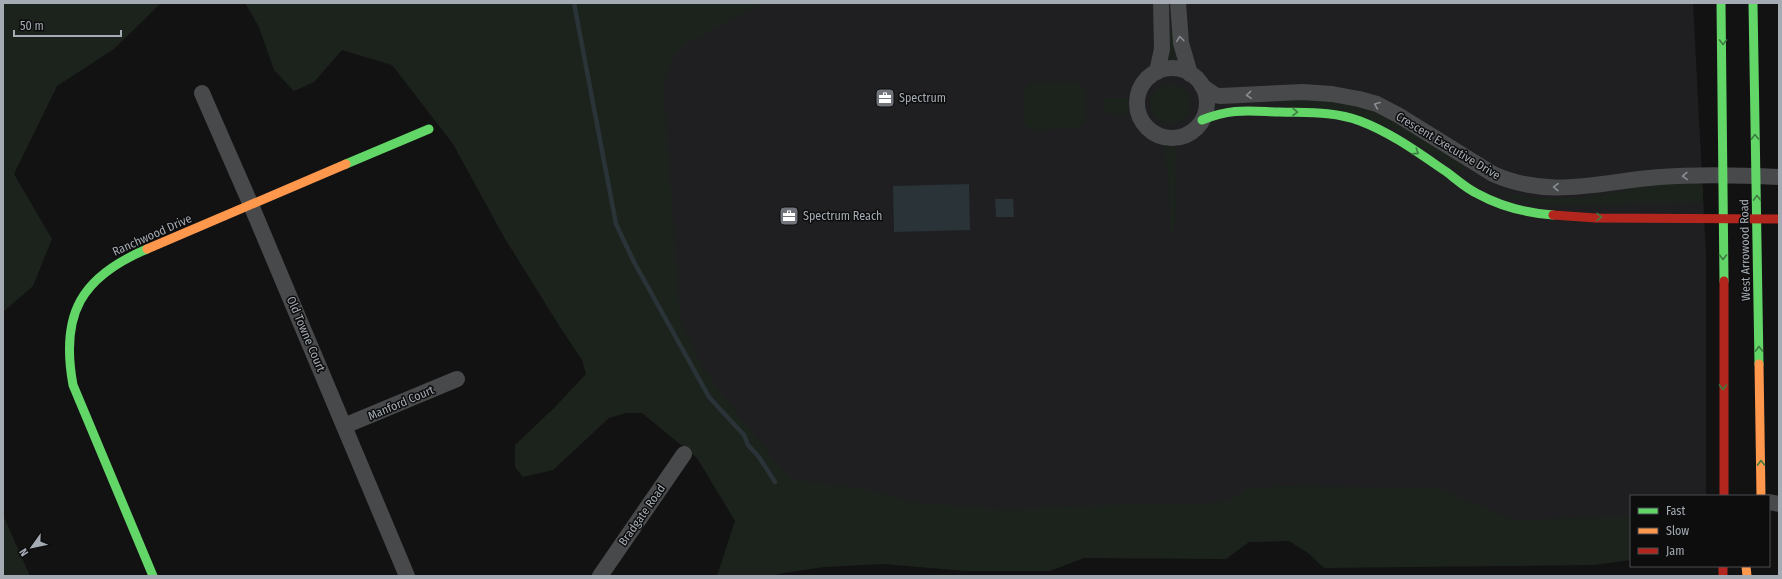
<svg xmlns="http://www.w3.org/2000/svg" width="1782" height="579" viewBox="0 0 1782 579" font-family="'Fira Sans Condensed',sans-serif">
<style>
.built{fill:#1f1f21}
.green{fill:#1c231d}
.water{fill:#2a3337}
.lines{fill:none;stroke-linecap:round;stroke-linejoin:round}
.stream{stroke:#2a3337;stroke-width:4.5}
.street{stroke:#47494b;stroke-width:16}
.fast{stroke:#63d668;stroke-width:9}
.slow{stroke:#ff974d;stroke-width:9}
.jam{stroke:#b3261e;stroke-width:9}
.oneway{stroke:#888e94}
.oneway2{stroke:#3c7c40}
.labels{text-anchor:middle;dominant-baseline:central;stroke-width:3;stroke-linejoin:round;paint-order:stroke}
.poi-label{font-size:12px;fill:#a4abb3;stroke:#0d0d0e;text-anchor:start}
.street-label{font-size:12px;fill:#a4abb3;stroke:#0d0d0e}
</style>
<rect width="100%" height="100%" fill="#121213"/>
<path class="built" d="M 346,3 L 1693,3 L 1706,253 L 1706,496 L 1631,496 L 1631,536 L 781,540 Z"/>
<path class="green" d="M 3,3 L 161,3 L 114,49 L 57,86 L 14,174 L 52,239 L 33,286 L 3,312 Z
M 245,3 L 763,3 L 689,42 L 671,60 L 663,88 L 666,120 L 680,319 L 702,367 L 723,395 L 782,470 L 796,480 L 866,489 L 909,502 L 1010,510 L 1066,506 L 1213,503 L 1231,500 L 1247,489 L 1280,486 L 1441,488 L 1467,501 L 1515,520 L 1631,516 L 1631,560 L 1594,565 L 1324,568 L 1308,553 L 1289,541 L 1249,542 L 1226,559 L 1084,558 L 1050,571 L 965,571 L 883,564 L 824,567 L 778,574 L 774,576 L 717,576 L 735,521 L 697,458 L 642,413 L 626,413 L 609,418 L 553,470 L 523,477 L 515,467 L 515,445 L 555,407 L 586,374 L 582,360 L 560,327 L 504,237 L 453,144 L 392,65 L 342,50 L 314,82 L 294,91 L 274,70 L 259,27 Z
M 1171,33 L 1173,33 L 1178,60 L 1177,63 L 1167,62 L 1169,34 Z
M 1072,83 L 1078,84 L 1085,92 L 1084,123 L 1078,128 L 1033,130 L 1029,129 L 1024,123 L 1024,90 L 1031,84 Z
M1150 104a20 20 0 1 1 40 0a20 20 0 1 1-40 0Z
M 1104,98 L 1128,98 L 1129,114 L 1104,113 Z
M 1259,98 C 1294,99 1330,97 1363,108 C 1399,119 1431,144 1462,165 L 1464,168 L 1461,171 L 1393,128 Z
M 1164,145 L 1176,146 C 1172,175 1180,205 1173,234 L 1171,233 C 1168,204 1171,175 1163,146 Z
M 1697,183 L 1703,186 L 1703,198 L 1699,203 L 1547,205 L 1528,204 L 1502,193 L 1538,198 L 1573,198 L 1609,194 L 1643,186 Z
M 3,515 L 30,576 L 3,576 Z"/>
<path class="water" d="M 969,184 L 970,230 L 894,232 L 893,186 Z
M 995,199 L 1013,199 L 1014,217 L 996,217 Z"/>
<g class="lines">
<path class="stream" d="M 574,3 L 616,224 L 634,262 L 709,397 L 744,435 L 748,445 L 759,457 L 775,482"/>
<path class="street" d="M 1178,3 L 1181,43 L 1190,74
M1137 103a35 35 0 1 1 70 0a35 35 0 1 1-70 0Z
M 1157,72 L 1162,49 L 1161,3
M 1202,86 L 1215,95 L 1220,96 L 1302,92 L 1332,94 L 1359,99 L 1377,104 L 1398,115 L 1493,174 C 1551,200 1602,181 1660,177 C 1700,174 1739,175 1779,177
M 202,93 L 251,205 L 407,576
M 344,426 L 457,379
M 1769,502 L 1779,504
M 600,576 L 684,454"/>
<path class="fast" d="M 1721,3 L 1724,281
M 1753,3 L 1759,364
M 1202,120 C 1232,108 1248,111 1279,112 C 1306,113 1333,111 1360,121 C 1392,133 1420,154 1448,173 C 1457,180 1467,189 1478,194 C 1500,206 1527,213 1553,215
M 346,164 L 429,129
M 147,249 C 81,277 60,314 73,385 L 153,576"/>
<path class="slow" d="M 147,249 L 346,164
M 1759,364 L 1761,496
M 1746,566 L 1747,576"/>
<path class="jam" d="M 1553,215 L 1596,218 L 1779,219
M 1724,281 L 1724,496
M 1723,566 L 1723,576"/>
</g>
<defs><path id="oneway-chevron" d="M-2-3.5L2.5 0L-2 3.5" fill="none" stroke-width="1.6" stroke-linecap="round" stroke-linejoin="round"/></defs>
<g class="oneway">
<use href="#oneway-chevron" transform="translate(1180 39) rotate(-97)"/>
<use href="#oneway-chevron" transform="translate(1249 95) rotate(175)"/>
<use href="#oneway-chevron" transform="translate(1377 105) rotate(-157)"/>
<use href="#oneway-chevron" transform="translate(1685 176) rotate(178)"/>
<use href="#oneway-chevron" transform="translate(1556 187) rotate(-178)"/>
</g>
<g class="oneway2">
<use href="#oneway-chevron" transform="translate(1723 42) rotate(90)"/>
<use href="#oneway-chevron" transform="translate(1295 112) rotate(1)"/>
<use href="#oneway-chevron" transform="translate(1755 137) rotate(-91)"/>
<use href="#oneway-chevron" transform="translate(1416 152) rotate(33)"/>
<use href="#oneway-chevron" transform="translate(1757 198) rotate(-92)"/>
<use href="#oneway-chevron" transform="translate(1599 217) rotate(1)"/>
<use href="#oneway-chevron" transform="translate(1723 257) rotate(90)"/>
<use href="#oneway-chevron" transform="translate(1759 349) rotate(-91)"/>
<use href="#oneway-chevron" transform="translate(1723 387) rotate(90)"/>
<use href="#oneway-chevron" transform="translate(1761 463) rotate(-91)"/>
</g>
<defs>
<g id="office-square" transform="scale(1)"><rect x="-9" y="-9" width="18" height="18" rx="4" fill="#71757b" stroke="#0d0d0e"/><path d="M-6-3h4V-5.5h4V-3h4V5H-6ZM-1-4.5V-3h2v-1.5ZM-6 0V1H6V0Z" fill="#fff"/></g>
</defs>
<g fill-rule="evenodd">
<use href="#office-square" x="885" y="98"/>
<use href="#office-square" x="789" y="216"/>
</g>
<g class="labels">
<g class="poi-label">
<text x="899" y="98">Spectrum</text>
<text x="803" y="216">Spectrum Reach</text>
</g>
<g class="street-label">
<text transform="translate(1448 146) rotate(31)">Crescent Executive Drive</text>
<text transform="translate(152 235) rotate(-24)">Ranchwood Drive</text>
<text transform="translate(1745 250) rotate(-91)">West Arrowood Road</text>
<text transform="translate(306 334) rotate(67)">Old Towne Court</text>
<text transform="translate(401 403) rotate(-23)">Manford Court</text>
<text transform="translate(642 515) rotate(-55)">Bradgate Road</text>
</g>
</g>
<rect width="1782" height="579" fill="none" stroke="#a4abb3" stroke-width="8"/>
<rect x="1630" y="495" width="140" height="72" fill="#0d0d0e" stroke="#494c50"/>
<rect x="1638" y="508" width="20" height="6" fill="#63d668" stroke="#494c50"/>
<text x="1666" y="515" font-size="12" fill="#a4abb3">Fast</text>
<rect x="1638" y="528" width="20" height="6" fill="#ff974d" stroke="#494c50"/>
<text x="1666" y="535" font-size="12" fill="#a4abb3">Slow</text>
<rect x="1638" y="548" width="20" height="6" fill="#b3261e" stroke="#494c50"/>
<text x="1666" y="555" font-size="12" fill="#a4abb3">Jam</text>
<g transform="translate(32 547) rotate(237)" stroke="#0d0d0e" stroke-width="3" paint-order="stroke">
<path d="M0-3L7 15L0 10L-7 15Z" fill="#a4abb3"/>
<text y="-6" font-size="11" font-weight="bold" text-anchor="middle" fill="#a4abb3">N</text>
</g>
<path d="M14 30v6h107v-6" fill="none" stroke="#a4abb3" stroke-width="2"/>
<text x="20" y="30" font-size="12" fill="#a4abb3" stroke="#0d0d0e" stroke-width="3" paint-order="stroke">50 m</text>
</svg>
